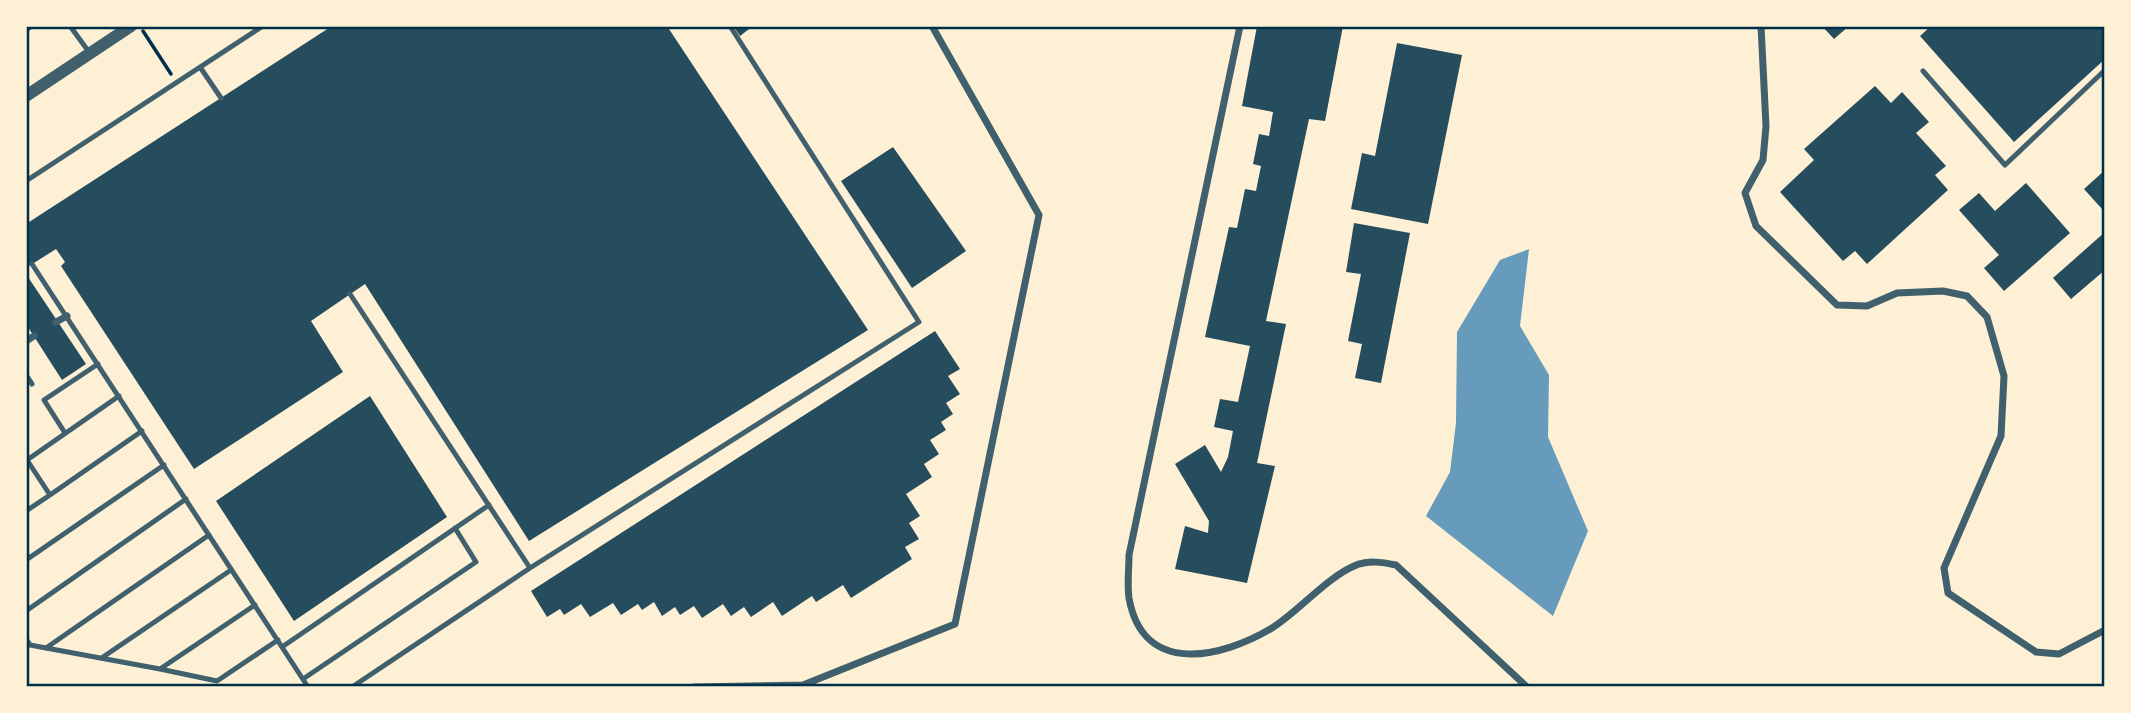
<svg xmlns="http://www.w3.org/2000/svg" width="2131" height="713" viewBox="0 0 2131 713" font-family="'Archivo Narrow',sans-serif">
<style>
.water{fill:#669bbc}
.building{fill:#264d5e}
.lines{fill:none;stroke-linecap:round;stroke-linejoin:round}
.path{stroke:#003049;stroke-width:3.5}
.service{stroke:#3f606c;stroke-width:5}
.minor{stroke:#3f606c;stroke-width:7}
.tertiary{stroke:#3f606c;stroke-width:12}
.neatline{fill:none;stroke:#003049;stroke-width:2.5}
</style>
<rect width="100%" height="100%" fill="#fdf0d5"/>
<path class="water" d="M 1529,249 L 1520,326 L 1549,375 L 1548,437 L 1588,531 L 1553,616 L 1426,516 L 1450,472 L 1456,423 L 1457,332 L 1500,260 Z"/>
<path class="building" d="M 332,26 L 667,26 L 868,330 L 529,541 L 365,284 L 311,321 L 343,372 L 194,469 L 61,266 L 65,262 L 56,249 L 26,268 L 26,224 Z
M 733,26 L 753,26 L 740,36 Z
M 1257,26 L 1343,26 L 1325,121 L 1309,119 L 1266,321 L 1286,324 L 1257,463 L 1275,466 L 1247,583 L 1175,569 L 1185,526 L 1208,533 L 1209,521 L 1175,464 L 1205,445 L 1221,472 L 1228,457 L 1233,431 L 1214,427 L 1220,399 L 1238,402 L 1250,346 L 1205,337 L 1229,227 L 1237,228 L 1245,189 L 1256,191 L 1261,166 L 1253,164 L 1259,134 L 1269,136 L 1273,112 L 1242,106 Z
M 1822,26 L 1849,26 L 1834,39 Z
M 1931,26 L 2105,26 L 2105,59 L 2014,142 L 1920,36 Z
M 1397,43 L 1462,55 L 1428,224 L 1351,209 L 1362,153 L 1375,156 Z
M 1875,86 L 1891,103 L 1902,92 L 1929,122 L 1916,133 L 1946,166 L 1935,175 L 1948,190 L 1867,264 L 1855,251 L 1843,261 L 1780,192 L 1814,160 L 1804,149 Z
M 893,147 L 966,251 L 912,288 L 841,181 Z
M 2105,170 L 2105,207 L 2102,209 L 2084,189 Z
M 2026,183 L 2070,233 L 2004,291 L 1984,268 L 1999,255 L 1959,210 L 1979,193 L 1995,211 Z
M 1354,223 L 1410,233 L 1381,383 L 1355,378 L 1362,344 L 1348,341 L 1361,274 L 1346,272 Z
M 2105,232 L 2105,270 L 2071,299 L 2053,278 Z
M 26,274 L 86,364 L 62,380 L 26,324 Z
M 935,331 L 960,369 L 948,376 L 960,394 L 946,403 L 953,414 L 941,422 L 946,430 L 930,440 L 939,454 L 924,464 L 932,477 L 906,494 L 920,516 L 909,523 L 919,539 L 905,547 L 912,559 L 851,598 L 843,585 L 816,602 L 812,596 L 782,616 L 773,602 L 751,617 L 744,607 L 731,616 L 723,604 L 702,618 L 694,606 L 680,615 L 675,607 L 662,616 L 654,602 L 642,610 L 638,604 L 621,615 L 613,603 L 590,617 L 581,604 L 564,615 L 560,609 L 547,617 L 531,591 Z
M 370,396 L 447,517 L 294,621 L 216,501 Z"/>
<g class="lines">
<path class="path" d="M 143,31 L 171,74"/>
<path class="service" d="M 70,26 L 89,52
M 26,30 L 32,26
M 200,67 L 221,98
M 1923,71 L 2005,165 L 2105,70
M 26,181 L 263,26
M 32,264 L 308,687
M 350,294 L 530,568
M 26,375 L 32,384
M 119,396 L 27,460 L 50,495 L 142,431
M 65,433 L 44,400 L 98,364
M 26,511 L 50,495
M 26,554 L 29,558 L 164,465
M 26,611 L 186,499
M 26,639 L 30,645 L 46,648 L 160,669 L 255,605
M 282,647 L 489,505
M 46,648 L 209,535
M 103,657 L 231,570
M 160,669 L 217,681 L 278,640
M 303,679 L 476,562 L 455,528
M 352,687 L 530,568 L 919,322 L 730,26"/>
<path class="minor" d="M 1240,26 L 1129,555 C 1129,569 1127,585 1129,598 C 1143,677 1222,658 1272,628 C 1299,611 1325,579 1354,566 C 1368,560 1382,562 1396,565 L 1527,687
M 1761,26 L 1766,126 L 1763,160 L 1745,193 L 1756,226 L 1837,305 L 1867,306 L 1897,293 L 1943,291 L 1967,296 L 1987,317 L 2004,376 L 2001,436 L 1944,568 L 1948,593 L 2036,652 L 2059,654 L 2105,630
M 56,322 L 67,316
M 26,341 L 34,336
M 694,687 L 803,685 L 955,624 L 1039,215 L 932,26"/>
<path class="tertiary" d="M 26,96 L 131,26"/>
</g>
<rect width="2131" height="713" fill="none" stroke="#fdf0d5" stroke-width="56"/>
<rect x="28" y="28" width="2075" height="657" class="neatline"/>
</svg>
